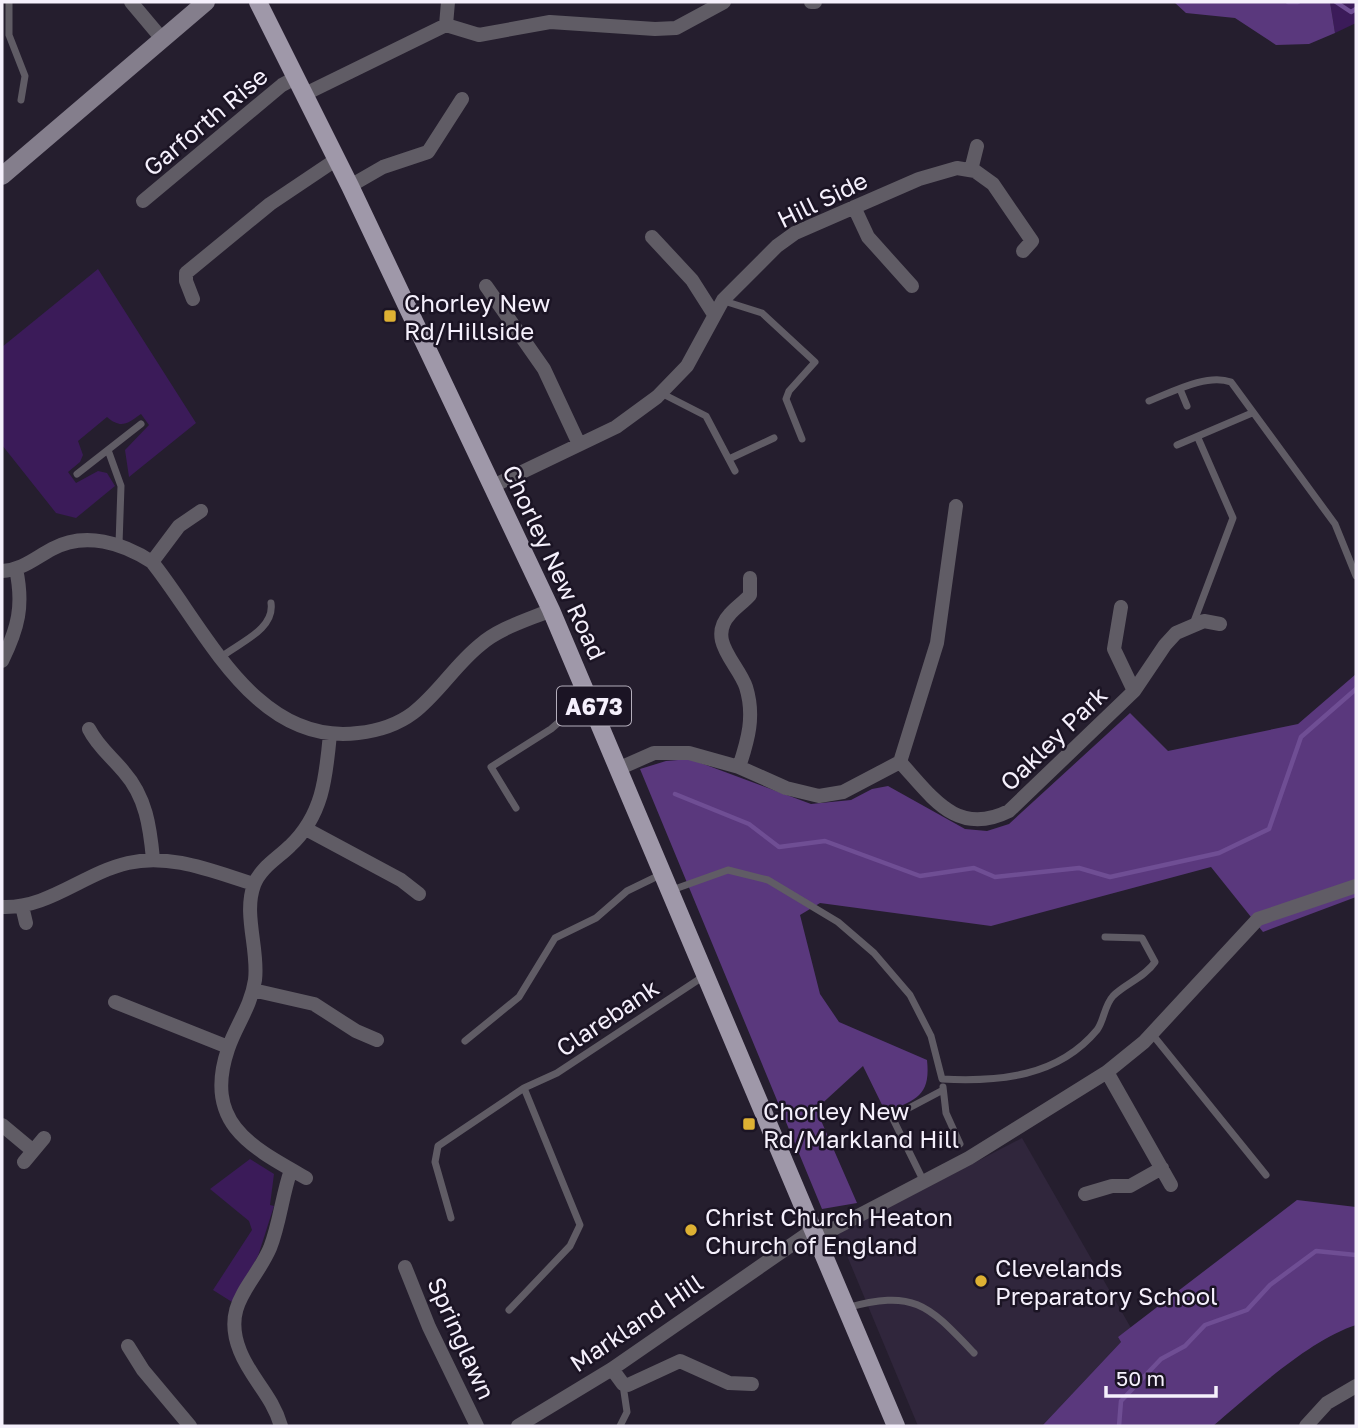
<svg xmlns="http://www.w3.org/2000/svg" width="1358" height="1428" viewBox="0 0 1358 1428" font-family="'Golos Text',sans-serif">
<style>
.built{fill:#30263c}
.green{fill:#3b1b59}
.forest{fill:#5a387d}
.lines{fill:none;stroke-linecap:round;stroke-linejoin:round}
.stream{stroke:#6f4e94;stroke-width:4.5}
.lane{stroke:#605c65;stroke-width:7}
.street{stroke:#605c65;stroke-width:14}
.secondary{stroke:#847e8c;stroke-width:18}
.primary{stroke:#9f98a9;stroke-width:18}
.poi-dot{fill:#deb133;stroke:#1b1424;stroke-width:2.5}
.labels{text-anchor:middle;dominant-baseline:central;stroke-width:5;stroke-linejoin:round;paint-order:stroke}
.shield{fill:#1b1424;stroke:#b4aebb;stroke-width:2}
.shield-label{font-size:23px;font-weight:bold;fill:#f5f0fc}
.street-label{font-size:24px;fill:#f5f0fc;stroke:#1b1424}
.poi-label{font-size:24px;fill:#f5f0fc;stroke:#1b1424;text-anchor:start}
</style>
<rect width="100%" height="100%" fill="#251e2e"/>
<path class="built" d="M 1022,1138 L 1131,1328 L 1118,1337 L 1121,1342 L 1042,1426 L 918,1426 L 838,1234 Z"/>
<path class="green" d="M 1330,2 L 1356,2 L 1356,23 L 1335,33 Z
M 98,269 L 196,423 L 129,477 L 125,450 L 149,425 L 141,414 C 127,424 121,429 107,417 L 78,441 L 83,455 L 80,462 L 68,472 L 76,483 L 98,471 L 107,473 L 115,486 L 76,518 L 56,513 L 2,445 L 2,347 Z
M 250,1159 L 274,1174 L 270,1205 L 274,1206 L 258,1256 L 232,1302 L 213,1290 L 252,1230 L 249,1221 L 210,1189 Z"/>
<path class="forest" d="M 1174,2 L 1330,2 L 1335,33 L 1309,44 L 1276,45 L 1235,18 L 1186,13 Z
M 1356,674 L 1356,897 L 1263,932 L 1211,867 L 991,926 L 820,903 L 800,915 L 820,994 L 839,1022 L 927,1060 C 931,1097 915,1099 886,1113 L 863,1066 L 816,1109 L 857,1203 L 822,1209 L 640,769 L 666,761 L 690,759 L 811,804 L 851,800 L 872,789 L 888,786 L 965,829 L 987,831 L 1009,824 L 1130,713 L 1168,751 L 1298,724 Z
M 1297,1200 L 1356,1207 L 1356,1325 C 1309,1340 1252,1393 1213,1426 L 1042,1426 L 1121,1342 L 1118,1337 Z"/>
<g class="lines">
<path class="stream" d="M 1288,2 L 1298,2
M 1336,2 L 1351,12 L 1356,9
M 675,794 L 749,824 L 779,847 L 825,841 L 920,876 L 974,868 L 995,877 L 1079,868 L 1110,877 L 1219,853 L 1269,829 L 1301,737 L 1356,689
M 1119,1426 L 1121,1401 L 1161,1359 L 1185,1346 L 1205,1325 L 1247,1310 L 1270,1285 L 1316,1251 L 1356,1255"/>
<path class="lane" d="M 9,2 L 9,35 L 25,76 L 21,100
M 724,301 L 762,313 L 815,362 L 789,391 L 786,399 L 802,439
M 1180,389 L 1187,406
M 661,393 L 706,416 L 735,471
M 1149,401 C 1172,392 1207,373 1231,382 L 1335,524 L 1356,576
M 1177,445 L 1252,413
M 108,450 L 121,486 L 119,544
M 729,459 L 774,438
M 77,474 L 141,424
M 1193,624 L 1233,518 L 1198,438
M 220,658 C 238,643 275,630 271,603
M 516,808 L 491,767 L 551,729 L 587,698
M 672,890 L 728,870 L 768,880 L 838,922 L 874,953 L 910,995 L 931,1036 L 942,1079 C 999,1082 1058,1077 1097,1030 C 1104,1021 1104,1006 1113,996 C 1125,984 1145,977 1155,962 L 1142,938 L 1105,937
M 1152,1034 L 1266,1175
M 465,1041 L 519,997 L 555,938 L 596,918 L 627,891 L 662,874
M 943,1087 L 946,1113 L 960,1144
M 924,1182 L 892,1117 L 943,1090
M 451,1218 L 435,1162 L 438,1146 L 524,1088 L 557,1073 L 704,976
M 846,1308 C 915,1289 928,1305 974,1353
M 509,1310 L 570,1246 L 580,1225 L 524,1088
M 620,1426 L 627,1412 L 623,1385"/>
<path class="street" d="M 131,2 L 163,40
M 811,2 L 815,2
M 446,25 L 448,2
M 305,94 L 446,25 L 479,35 L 550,22 L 655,29 L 676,28 L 724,2
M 971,170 L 977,146
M 350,186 L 383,167 L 428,152 L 462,99
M 143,201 L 282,85 L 297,77
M 854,207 L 868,237 L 912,286
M 652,237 L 692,280 L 713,313
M 486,286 L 544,369 L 579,444
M 193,299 L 186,281 L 186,273 L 270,204 L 337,159
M 493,486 L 616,427 L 657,397 L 687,366 L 723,300 L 777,246 L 795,233 L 919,179 L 957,168 L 975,171 L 993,184 L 1032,241 L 1023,251
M 152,562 L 179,526 L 201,511
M 2,571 C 22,570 35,558 52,549 C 85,531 123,543 152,562 C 205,628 255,746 358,733 C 377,731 397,725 413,713 C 438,694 455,665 480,645 C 499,628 528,620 551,610
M 1121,607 L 1114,649 L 1134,691
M 2,661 C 18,628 24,606 16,569
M 89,729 C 98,747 112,757 124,772 C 146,797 150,827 153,859
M 900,762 C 933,798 957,837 1009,811 L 1134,691 L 1165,645 L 1176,633 L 1204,621 L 1220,624
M 739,767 C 748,740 755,716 746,687 C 738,663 706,640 730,614 C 736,607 744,602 750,595 L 750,578
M 620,768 L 654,753 L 689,753 L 739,767 L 786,788 L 819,796 L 843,792 L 900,762 L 937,643 L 956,506
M 306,829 L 401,880 L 419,894
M 22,906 L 26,923
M 2,907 C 48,909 84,873 128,863 C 171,853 214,872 254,884
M 253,990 L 314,1004 L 356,1031 L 377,1040
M 115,1002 L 228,1047
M 1107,1072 L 1171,1185
M 2,1125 L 32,1150
M 24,1162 L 44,1138
M 306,1178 C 251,1147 203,1123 228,1049 C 236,1025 251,1007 255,980 C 259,950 243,914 254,885 C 260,868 278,858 290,846 C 323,815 326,777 330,734
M 1085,1194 L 1112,1186 L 1130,1186 L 1162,1168
M 816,1238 L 969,1158 L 1107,1072 L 1144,1042 L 1258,919 L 1356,886
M 405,1267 L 429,1327 L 477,1426
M 128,1346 L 143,1370 L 190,1426
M 612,1369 L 623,1384 L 628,1385 L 680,1361 L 729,1383 L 752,1384
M 281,1426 C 272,1395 251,1379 240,1351 C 221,1304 254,1285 270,1248 C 280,1223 282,1195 291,1170
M 518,1426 L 612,1369 L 813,1230
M 1306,1426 L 1327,1403 L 1356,1386"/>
<path class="secondary" d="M 2,176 L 206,2"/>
<path class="primary" d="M 258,2 L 350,186 L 551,610 L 896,1426"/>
</g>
<g class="poi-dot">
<rect x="383" y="309" width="14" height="14" rx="3.5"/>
<rect x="742" y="1117" width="14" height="14" rx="3.5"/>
<circle cx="691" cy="1230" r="7"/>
<circle cx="981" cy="1281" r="7"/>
</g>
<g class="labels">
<rect class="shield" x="557" y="686.5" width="74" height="39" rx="5"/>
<g class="shield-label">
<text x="594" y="706">A673</text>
</g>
<g class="street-label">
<text transform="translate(205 121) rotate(-40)">Garforth Rise</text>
<text transform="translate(822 199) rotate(-26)">Hill Side</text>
<text transform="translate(555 562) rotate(65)">Chorley New Road</text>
<text transform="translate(1053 738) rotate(-44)">Oakley Park</text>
<text transform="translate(607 1017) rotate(-34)">Clarebank</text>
<text transform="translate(636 1322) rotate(-34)">Markland Hill</text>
<text transform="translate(462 1338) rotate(66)">Springlawn</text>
</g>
<g class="poi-label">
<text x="404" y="302">Chorley New<tspan x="404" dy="28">Rd/Hillside</tspan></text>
<text x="763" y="1110">Chorley New<tspan x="763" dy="28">Rd/Markland Hill</tspan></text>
<text x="705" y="1216">Christ Church Heaton<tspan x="705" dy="28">Church of England</tspan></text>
<text x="995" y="1267">Clevelands<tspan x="995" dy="28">Preparatory School</tspan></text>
</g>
</g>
<rect width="1358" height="1428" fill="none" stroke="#f5f0fc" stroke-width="7"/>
<path d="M1106 1386v10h110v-10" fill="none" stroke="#f5f0fc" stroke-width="3.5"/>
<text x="1116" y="1386" font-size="21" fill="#f5f0fc" stroke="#1b1424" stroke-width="5" paint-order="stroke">50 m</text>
</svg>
